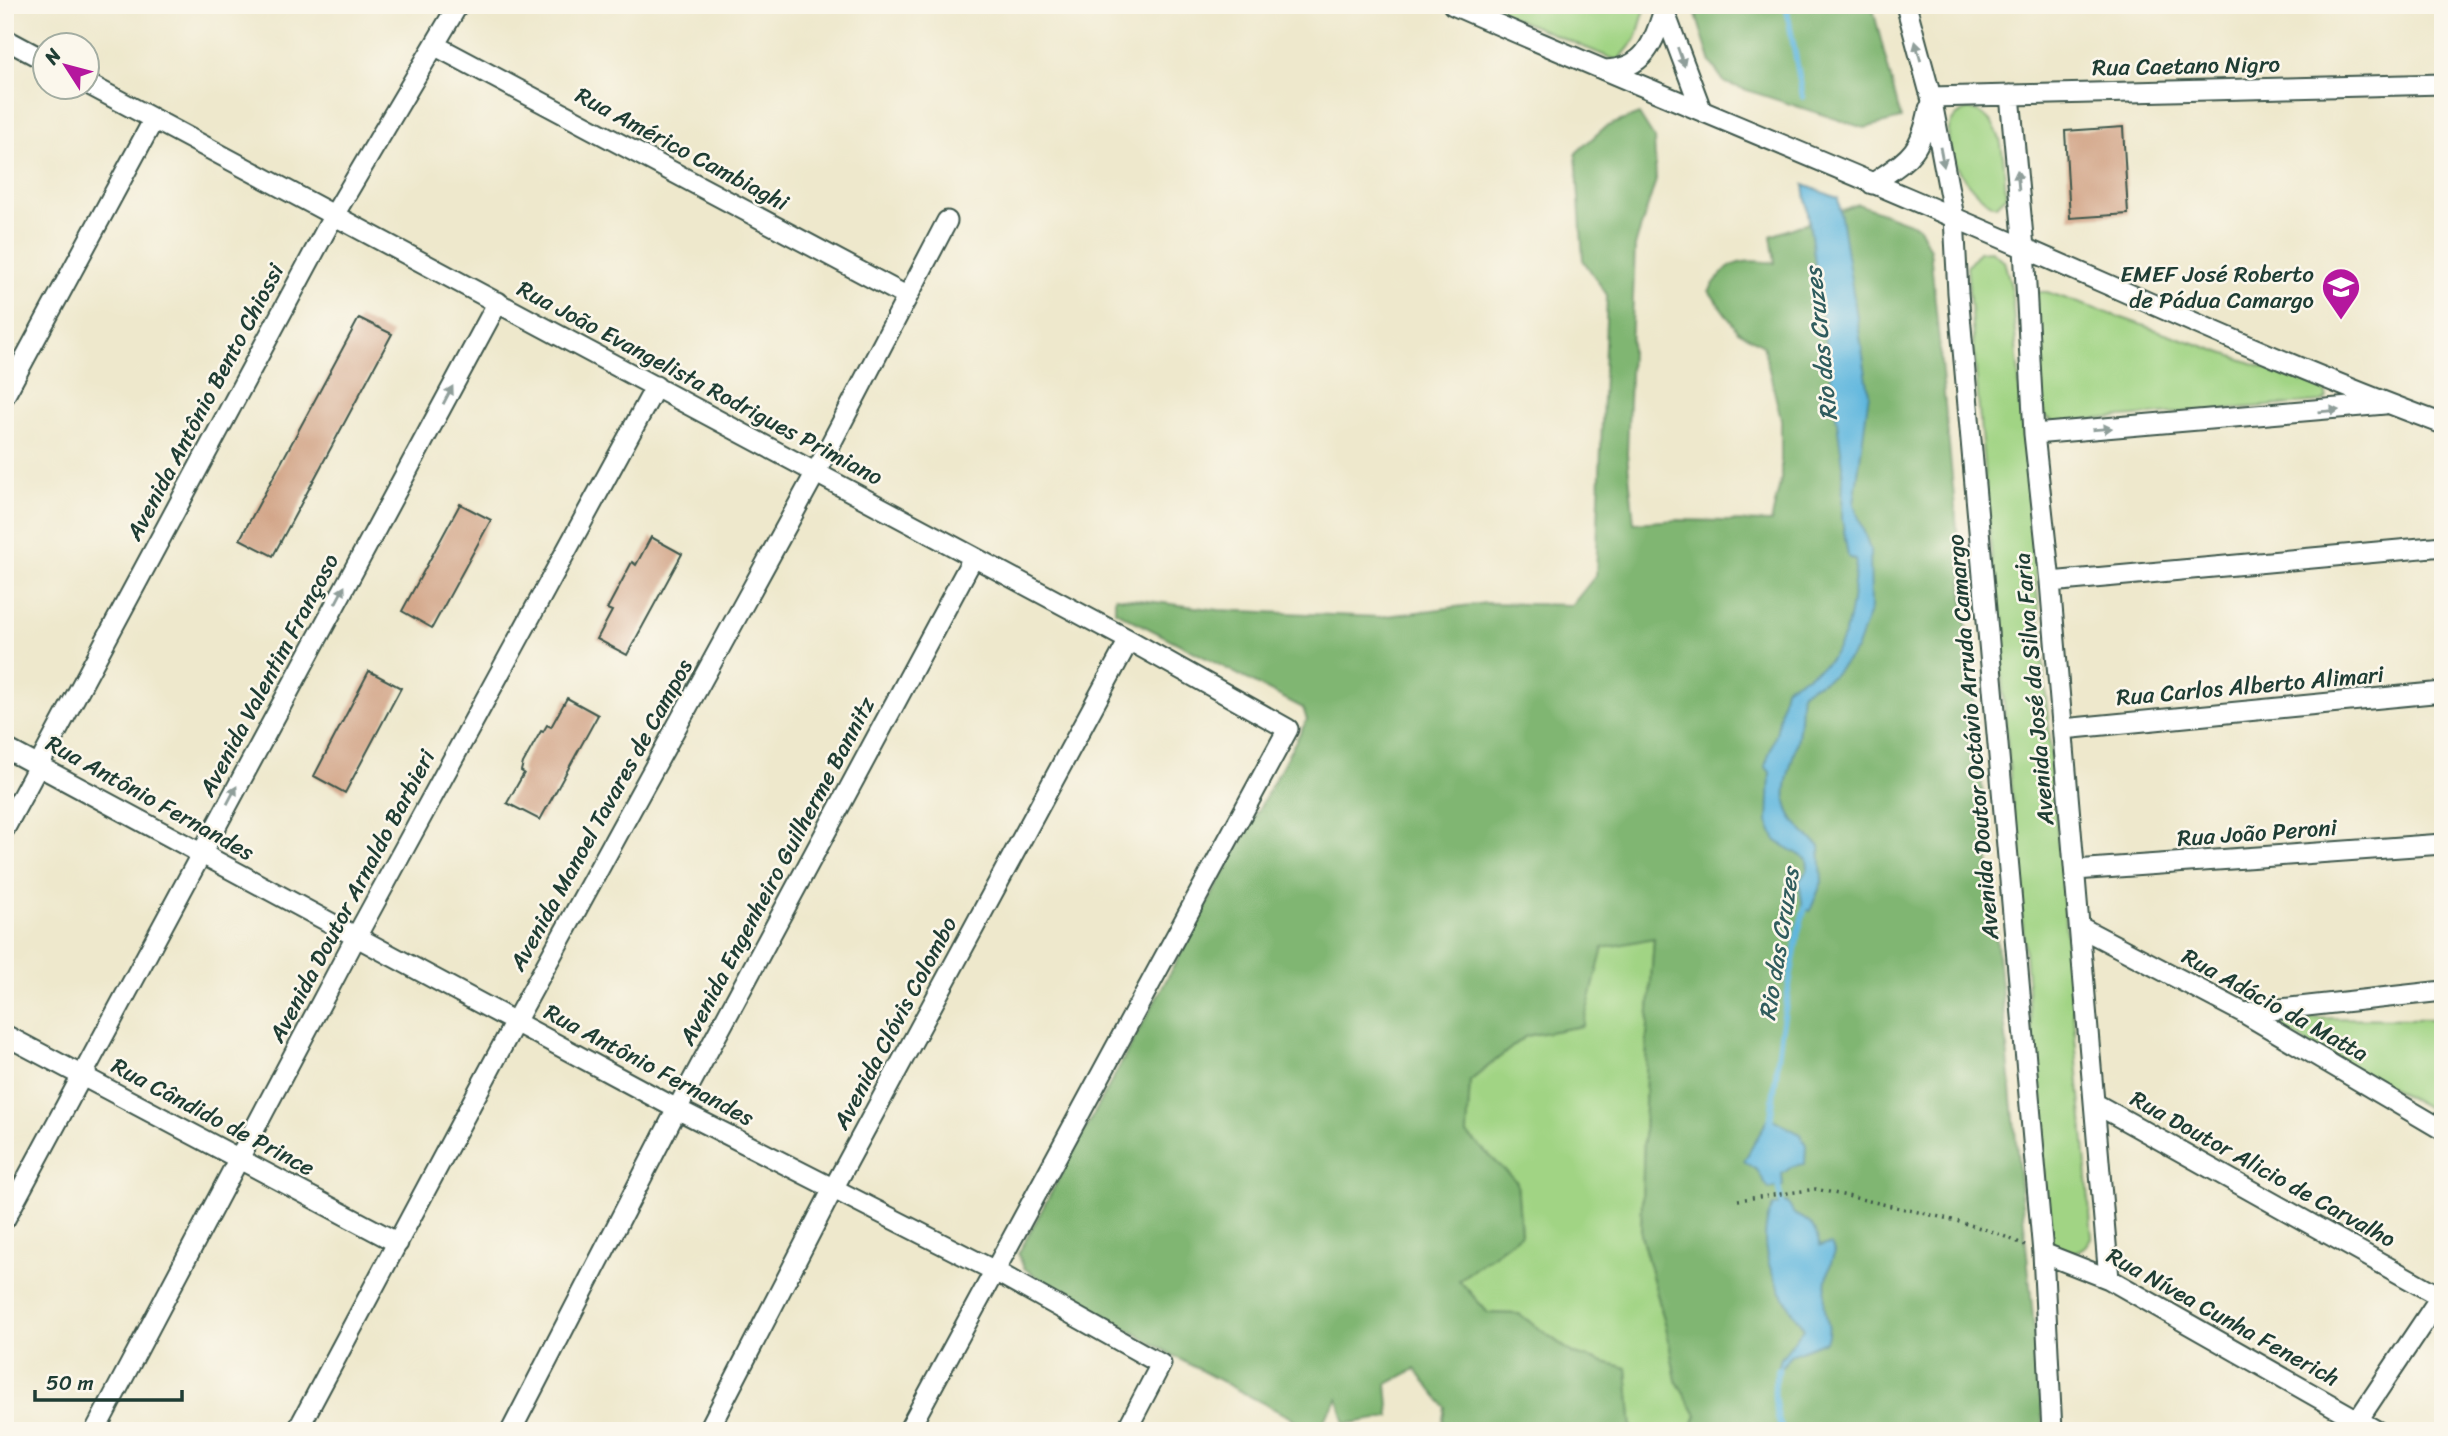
<svg xmlns="http://www.w3.org/2000/svg" width="2448" height="1436" viewBox="0 0 2448 1436" font-family="Sriracha,sans-serif">
<style>
.green{fill:#a1d484;stroke:#60885c;stroke-width:2}
.forest{fill:#80b672;stroke:#507a53;stroke-width:2}
.water{fill:#61b7de;stroke:#407a89;stroke-width:2}
.lines{fill:none;stroke-linecap:round;stroke-linejoin:round}
.stream{stroke:#61b7de;stroke-width:6}
.building{fill:#d1a385}
.minor-casing{stroke:#3e574b;stroke-width:23}
.path{stroke:#3e574b;stroke-width:3.5;stroke-dasharray:2 5;stroke-linecap:butt}
.minor{stroke:#fff;stroke-width:19}
.oneway{fill:#8f9e9a}
.labels{text-anchor:middle;dominant-baseline:central;stroke-width:5;stroke-linejoin:round;paint-order:stroke}
.street-label{font-size:23px;fill:#1f3d34;stroke:#fbf7ec}
.poi-label{font-size:23px;fill:#1f3d34;stroke:#fbf7ec;text-anchor:end}
.water-label{font-size:24px;font-style:italic;fill:#305c5e;stroke:#fbf7ec}
</style>
<rect width="100%" height="100%" fill="#fbf7ec"/>
<filter id="ink" filterUnits="userSpaceOnUse"><feTurbulence type="fractalNoise" baseFrequency=".0143" numOctaves="2"/><feDisplacementMap in="SourceGraphic" scale="14" xChannelSelector="R" yChannelSelector="G"/><feConvolveMatrix kernelMatrix="1 2 1 2 8 2 1 2 1" color-interpolation-filters="sRGB"/></filter>
<filter id="wash" filterUnits="userSpaceOnUse"><feTurbulence type="fractalNoise" baseFrequency=".00686" numOctaves="4" result="noise"/><feDisplacementMap in="SourceGraphic" scale="28" xChannelSelector="R" yChannelSelector="G"/><feGaussianBlur stdDeviation="1.57" result="paint"/><feColorMatrix in="noise" values="0 0 0 0 0 0 0 0 0 0 0 0 0 0 0 0 0 1.4 0 .05"/><feComposite in="paint" operator="in"/></filter>
<g filter="url(#wash)">
<rect width="100%" height="100%" fill="#eee8cc"/>
<path class="green" d="M 1483,5 L 1645,5 L 1646,6 L 1636,39 L 1618,61 Z
M 1968,109 C 2008,117 2003,163 2006,196 L 1996,206 C 1967,195 1922,126 1968,109 Z
M 1991,251 L 2004,261 L 2011,286 L 2092,1237 C 2081,1257 2061,1256 2049,1238 L 1967,267 L 1979,252 Z
M 2038,292 L 2047,292 L 2324,388 L 2327,398 L 2322,402 L 2055,422 L 2044,416 L 2032,301 Z
M 1654,937 L 1647,1039 L 1641,1235 L 1666,1327 L 1676,1380 L 1696,1415 L 1690,1431 L 1632,1431 L 1627,1368 L 1574,1354 L 1519,1314 L 1488,1313 L 1459,1280 L 1521,1234 L 1517,1182 L 1466,1134 L 1470,1081 L 1526,1036 L 1582,1026 L 1602,948 Z
M 2289,1018 L 2443,1019 L 2443,1116 L 2286,1032 L 2282,1027 Z"/>
<path class="forest" d="M 1693,5 L 1872,5 L 1901,119 L 1864,128 L 1725,83 L 1711,63 Z
M 1639,114 L 1654,138 L 1656,180 L 1635,246 L 1627,454 L 1634,523 L 1677,520 L 1771,522 L 1781,479 L 1781,419 L 1763,345 L 1738,331 L 1709,291 C 1728,260 1740,259 1775,263 L 1771,236 L 1858,204 L 1918,226 L 1930,249 L 2044,1431 L 1690,1431 L 1696,1415 L 1676,1380 L 1666,1327 L 1641,1235 L 1647,1039 L 1654,938 L 1603,948 L 1583,1026 L 1526,1036 L 1470,1081 L 1467,1134 L 1517,1182 L 1521,1234 L 1459,1280 L 1488,1313 L 1519,1314 L 1574,1354 L 1627,1368 L 1632,1431 L 1441,1431 L 1445,1407 L 1415,1369 L 1387,1384 L 1390,1417 L 1345,1424 L 1338,1399 L 1316,1431 L 1185,1362 L 1042,1280 L 1024,1268 L 1018,1254 L 1307,720 L 1303,708 L 1115,611 L 1115,597 L 1219,610 L 1379,617 L 1486,603 L 1572,605 L 1596,575 L 1607,295 L 1583,260 L 1576,153 L 1605,127 Z"/>
<path class="water" d="M 1804,185 L 1838,198 L 1869,393 L 1854,504 L 1870,549 L 1871,608 L 1856,650 L 1833,676 L 1802,692 C 1800,708 1801,726 1797,741 C 1785,791 1771,809 1820,846 L 1822,882 L 1810,911 L 1803,908 L 1799,881 L 1808,869 L 1807,859 L 1776,841 L 1768,822 L 1770,772 L 1765,766 L 1776,734 L 1785,688 C 1798,680 1816,673 1827,662 C 1852,638 1853,593 1856,560 L 1848,557 L 1842,519 L 1843,465 Z
M 1769,1117 L 1800,1134 L 1806,1145 L 1805,1164 L 1793,1166 L 1782,1174 L 1783,1186 L 1769,1189 L 1757,1170 L 1744,1161 Z
M 1787,1202 L 1794,1214 C 1811,1221 1815,1227 1820,1246 L 1831,1244 L 1835,1253 C 1829,1263 1823,1296 1825,1308 C 1826,1322 1832,1326 1826,1341 L 1790,1355 L 1776,1376 L 1781,1358 L 1804,1329 C 1781,1294 1750,1250 1773,1206 Z"/>
<g class="lines">
<path class="stream" d="M 1786,5 L 1803,97
M 1770,1124 L 1781,1034 L 1798,932 L 1807,901
M 1777,1180 L 1783,1211
M 1779,1369 C 1771,1386 1775,1414 1783,1431"/>
</g>
<g id="blocks">
<path class="building" d="M 2123,127 L 2128,214 L 2070,218 L 2065,131 Z
M 359,318 L 392,334 L 273,556 L 240,539 Z
M 460,504 L 491,520 L 432,628 L 402,611 Z
M 651,537 L 682,554 L 627,655 L 597,639 L 612,611 L 607,609 L 632,562 L 636,565 Z
M 369,671 L 401,688 L 345,793 L 314,776 Z
M 567,698 L 598,715 L 540,820 L 507,803 L 524,773 L 521,771 L 523,763 L 541,731 L 543,732 L 547,725 L 551,727 Z"/>
</g>
</g>
<g filter="url(#ink)">
<use href="#blocks" fill-opacity="0" stroke="#3e574b" stroke-width="2"/>
<g class="lines">
<g class="minor-casing">
<path id="minor" d="M 1453,5 C 1619,78 1788,146 1955,218 C 2117,287 2277,363 2443,424
M 1662,5 L 1701,109
M 1906,5 L 1931,97 L 1954,217 L 1958,293 L 2043,1253 L 2052,1431
M 5,39 L 46,61
M 436,46 L 906,296
M 1605,70 C 1645,69 1653,44 1664,10
M 88,84 L 1129,640 L 1288,729 L 908,1431
M 2010,95 L 2024,248 L 2034,434 L 2050,582 L 2109,1279
M 1931,97 L 2443,84
M 1872,184 C 1909,158 1920,155 1929,109
M 5,395 L 154,119
M 2034,434 L 2385,404
M 2050,582 L 2443,546
M 2063,729 L 2443,692
M 5,748 L 677,1109 L 993,1270 L 1161,1364 L 1126,1431
M 5,828 L 334,215 L 458,5
M 2075,870 L 2443,844
M 2080,927 L 2244,1013 L 2443,1130
M 2244,1013 L 2443,991
M 5,1035 L 398,1243
M 2096,1104 L 2443,1298
M 5,1219 L 498,302
M 2043,1253 L 2109,1279 L 2377,1431
M 2358,1420 L 2443,1293
M 95,1431 L 356,937 L 656,386
M 297,1431 L 515,1022 L 816,472 L 947,221
M 511,1431 L 677,1109 L 973,558
M 708,1431 L 833,1189 L 1129,640"/>
</g>
<path class="path" d="M 1738,1200 L 1816,1189 L 1949,1219 L 1991,1231 L 2025,1245"/>
<use href="#minor" class="minor"/>
</g>
<defs><path id="oneway-solid" d="M-6-.8H1V-3.2L6.5 0L1 3.2V.8H-6Z" transform="scale(1.75)"/></defs>
<g class="oneway">
<use href="#oneway-solid" transform="translate(1918 51) rotate(-105)"/>
<use href="#oneway-solid" transform="translate(1681 57) rotate(70)"/>
<use href="#oneway-solid" transform="translate(1942 157) rotate(79)"/>
<use href="#oneway-solid" transform="translate(2018 180) rotate(-95)"/>
<use href="#oneway-solid" transform="translate(448 395) rotate(-62)"/>
<use href="#oneway-solid" transform="translate(2329 411) rotate(-5)"/>
<use href="#oneway-solid" transform="translate(2102 429) rotate(-5)"/>
<use href="#oneway-solid" transform="translate(340 595) rotate(-62)"/>
<use href="#oneway-solid" transform="translate(232 795) rotate(-62)"/>
</g>
</g>
<defs>
<g id="school-pin" transform="scale(2.0125)"><path d="M0 17L-7.5 6A9.5 9.5 0 1 1 7.5 6Z" fill="#b5179e" stroke="#fbf7ec"/><path d="M0-5L7-2L0 1L-7-2ZM-4 1L0 2.5L4 1V4Q0 6-4 4Z" fill="#fff"/></g>
</defs>
<g fill-rule="evenodd">
<use href="#school-pin" x="2341" y="287"/>
</g>
<g class="labels">
<g class="street-label">
<text transform="translate(2186 66) rotate(-1)">Rua Caetano Nigro</text>
<text transform="translate(682 149) rotate(28)">Rua Américo Cambiaghi</text>
<text transform="translate(700 383) rotate(28)">Rua João Evangelista Rodrigues Primiano</text>
<text transform="translate(205 402) rotate(-62)">Avenida Antônio Bento Chiossi</text>
<text transform="translate(269 675) rotate(-62)">Avenida Valentim Françoso</text>
<text transform="translate(2250 686) rotate(-5)">Rua Carlos Alberto Alimari</text>
<text transform="translate(2034 689) rotate(-95)">Avenida José da Silva Faria</text>
<text transform="translate(1973 737) rotate(-95)">Avenida Doutor Octávio Arruda Camargo</text>
<text transform="translate(150 798) rotate(29)">Rua Antônio Fernandes</text>
<text transform="translate(601 815) rotate(-61)">Avenida Manoel Tavares de Campos</text>
<text transform="translate(2257 833) rotate(-4)">Rua João Peroni</text>
<text transform="translate(777 871) rotate(-62)">Avenida Engenheiro Guilherme Bannitz</text>
<text transform="translate(352 896) rotate(-62)">Avenida Doutor Arnaldo Barbieri</text>
<text transform="translate(2275 1005) rotate(29)">Rua Adácio da Matta</text>
<text transform="translate(895 1023) rotate(-62)">Avenida Clóvis Colombo</text>
<text transform="translate(649 1065) rotate(28)">Rua Antônio Fernandes</text>
<text transform="translate(213 1117) rotate(28)">Rua Cândido de Prince</text>
<text transform="translate(2263 1169) rotate(29)">Rua Doutor Alicio de Carvalho</text>
<text transform="translate(2223 1317) rotate(29)">Rua Nívea Cunha Fenerich</text>
</g>
<g class="poi-label">
<text x="2314" y="274">EMEF José Roberto<tspan x="2314" dy="26">de Pádua Camargo</tspan></text>
</g>
<g class="water-label">
<text transform="translate(1821 344) rotate(-96)">Rio das Cruzes</text>
<text transform="translate(1779 944) rotate(-81)">Rio das Cruzes</text>
</g>
</g>
<rect width="2448" height="1436" fill="none" stroke="#fbf7ec" stroke-width="28"/>
<g transform="translate(66 66) rotate(306)"><circle r="33" fill="#fbf7ec" stroke="#a3ada2" stroke-width="2"/>
<path d="M0-5L12 26L0 18L-12 26Z" fill="#b5179e"/>
<text y="-10" font-size="19" font-weight="bold" text-anchor="middle" fill="#1f3d34">N</text>
</g>
<path d="M35 1390v10h147v-10" fill="none" stroke="#1f3d34" stroke-width="3.5"/>
<text x="46" y="1390" font-size="21" fill="#1f3d34" stroke="#fbf7ec" stroke-width="5" paint-order="stroke">50 m</text>
</svg>
